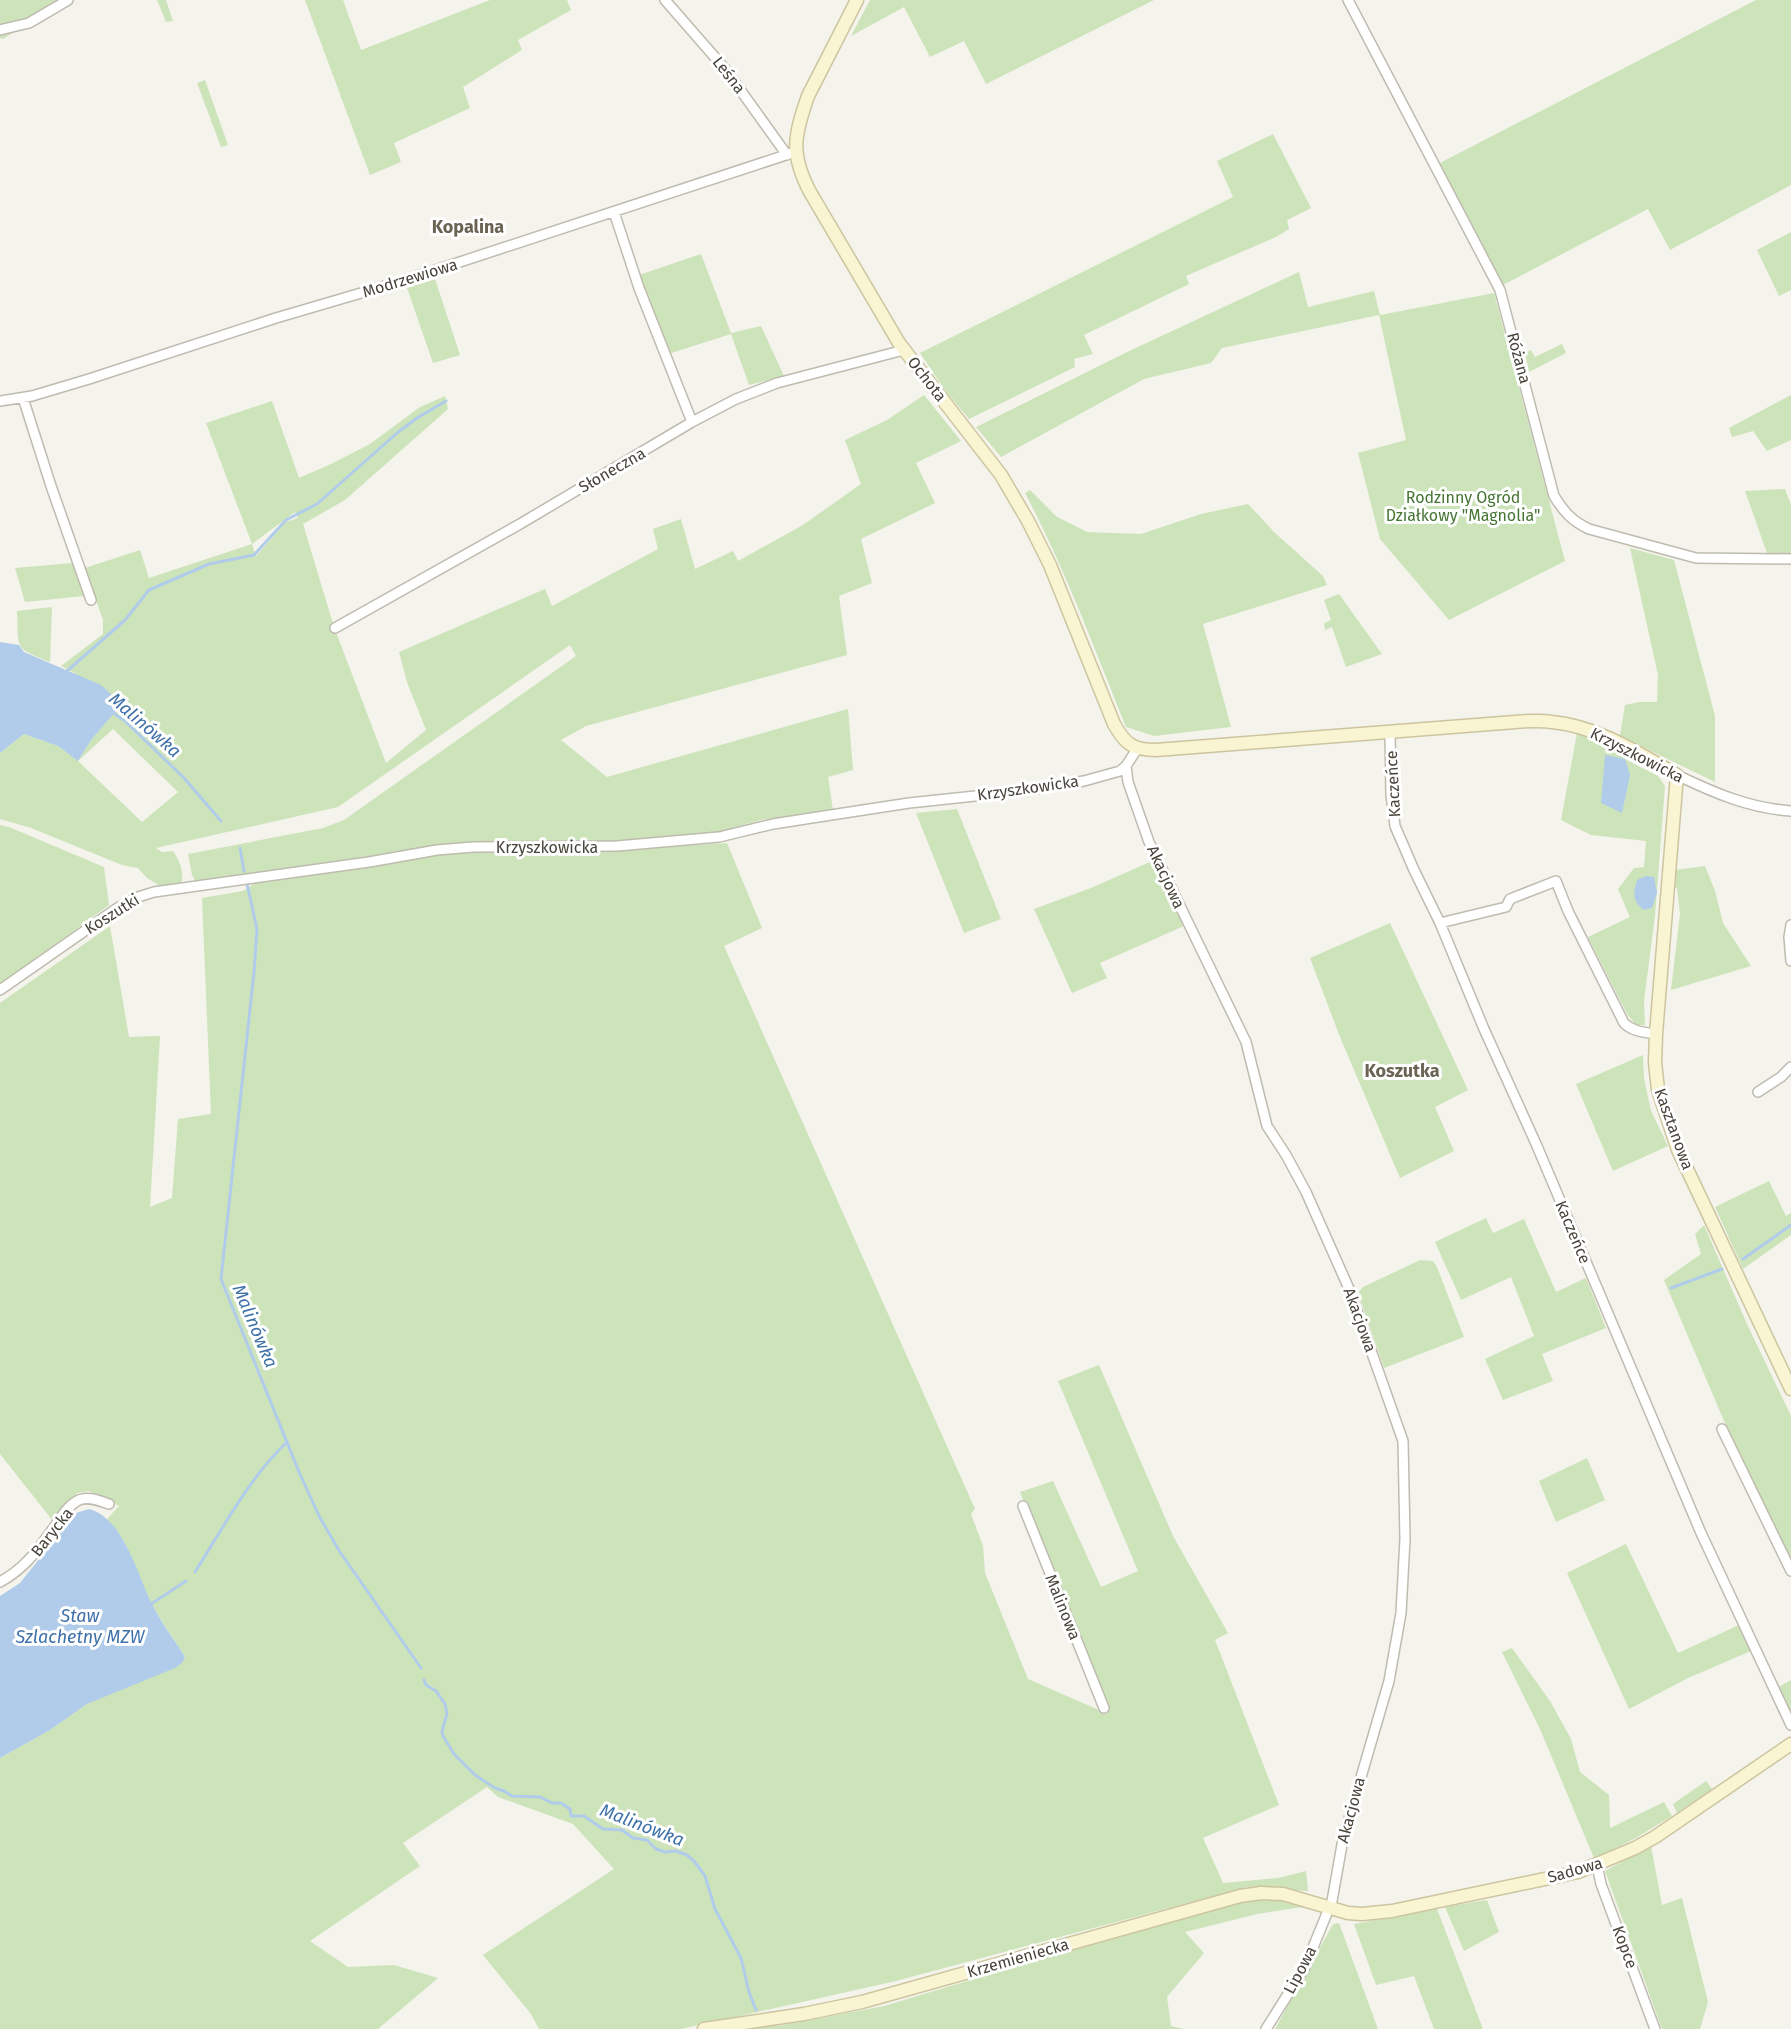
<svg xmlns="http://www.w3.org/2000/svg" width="1791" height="2029" viewBox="0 0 1791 2029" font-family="'Fira Sans',sans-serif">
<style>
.green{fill:#cde4ba;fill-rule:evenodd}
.water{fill:#b0ccea}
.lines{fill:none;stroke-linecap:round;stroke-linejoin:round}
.stream{stroke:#b0ccea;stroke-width:3}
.street-casing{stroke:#bfbbaf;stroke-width:12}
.secondary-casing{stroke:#ccc59f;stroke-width:15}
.street{stroke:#fff;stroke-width:9}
.secondary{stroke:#f9f4d1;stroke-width:12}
.labels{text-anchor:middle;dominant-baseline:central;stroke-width:6;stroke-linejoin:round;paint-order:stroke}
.street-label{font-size:16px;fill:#48443a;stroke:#fff}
.park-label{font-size:16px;fill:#457433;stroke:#fff}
.neighbourhood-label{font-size:18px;font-weight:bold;fill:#6a6353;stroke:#fff}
.water-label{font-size:18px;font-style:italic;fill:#3e71a9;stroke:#fff}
</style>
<rect width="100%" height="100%" fill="#f4f3ec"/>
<path class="green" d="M 0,0 L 64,0 L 3,39 L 0,38 Z
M 157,0 L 166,0 L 173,21 L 166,22 Z
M 305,0 L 343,0 L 361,50 L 490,0 L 567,0 L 571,10 L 518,40 L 522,50 L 463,87 L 470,108 L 394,143 L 401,162 L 370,175 Z
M 870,0 L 1154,0 L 986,84 L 964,41 L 930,57 L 904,7 L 851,36 Z
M 1756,0 L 1791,0 L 1791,185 L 1670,250 L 1648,209 L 1503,285 L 1438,164 Z
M 205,80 L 228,145 L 221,147 L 197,83 Z
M 1273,134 L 1311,208 L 1287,220 L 1289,229 L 1276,237 L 1186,276 L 1189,284 L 1084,335 L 1093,354 L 1074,359 L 1075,367 L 969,419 L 945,390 L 920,353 L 1233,197 L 1217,161 Z
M 1791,232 L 1791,290 L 1779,296 L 1757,250 Z
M 701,254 L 731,333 L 761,326 L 784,376 L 749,385 L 731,334 L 662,356 L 639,275 Z
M 1299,272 L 1308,307 L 1374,291 L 1380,315 L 1494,293 L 1565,561 L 1449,620 L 1380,539 L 1358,453 L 1406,440 L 1379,315 L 1222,348 L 1211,363 L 1144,379 L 1001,457 L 976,427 L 1125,353 Z
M 435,279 L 460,355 L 433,363 L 407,288 Z
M 1562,344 L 1566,353 L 1529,372 L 1525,353 L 1531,350 L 1535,357 Z
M 924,395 L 961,441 L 916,463 L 935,503 L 861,539 L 872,583 L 839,596 L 847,655 L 586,726 L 561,740 L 607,777 L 848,709 L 853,770 L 828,777 L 833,810 L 761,820 L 707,835 L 616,842 L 515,845 L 196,882 L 192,875 L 188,854 L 323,828 L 344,820 L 576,656 L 570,645 L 338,807 L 156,848 L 162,852 L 173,851 C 179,859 185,873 181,884 L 160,886 L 147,878 L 138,868 L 122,865 L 31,828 L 0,819 L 0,753 L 24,734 L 58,746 L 78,760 L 91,740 L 76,674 L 61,666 L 103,634 L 103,620 L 85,568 L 140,550 L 149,578 L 252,544 L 206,423 L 272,401 L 299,478 L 329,465 L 370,444 L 420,407 L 445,396 L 448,409 L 345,500 L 303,524 L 334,627 L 386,763 L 426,730 L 407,682 L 399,652 L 545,589 L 552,606 L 658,549 L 653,529 L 681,519 L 695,569 L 733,551 L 738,561 L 803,525 L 861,484 L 845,440 L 887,420 ZM 295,512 L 298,518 L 286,522 L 256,556 L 252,544 ZM 113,729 L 178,792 L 142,822 L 78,761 Z
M 1791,395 L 1791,440 L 1767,451 L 1753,431 L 1732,437 L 1729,428 Z
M 1785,489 L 1791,505 L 1791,554 L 1767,553 L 1745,491 Z
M 1030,490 L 1057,517 L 1087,532 L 1141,534 L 1201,514 L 1248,504 L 1274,532 L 1323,576 L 1327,585 L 1203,624 L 1231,727 L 1154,736 L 1126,727 C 1094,648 1065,568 1025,493 Z
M 1630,548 L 1674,560 L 1715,716 L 1715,782 L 1620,736 L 1625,705 L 1639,702 L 1657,702 L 1658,675 Z
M 73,563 L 84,596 L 25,602 L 15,568 Z
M 1339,594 L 1382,654 L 1346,667 L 1332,627 L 1325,630 L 1324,623 L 1331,620 L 1324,600 Z
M 52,607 L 50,662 C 13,647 19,650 17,611 Z
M 1577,733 L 1624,753 L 1625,759 L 1658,776 L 1665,786 L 1655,916 L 1644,1001 L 1645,1025 L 1636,1025 L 1627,1014 L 1588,937 L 1630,917 L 1618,889 L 1634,868 L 1644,867 L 1646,841 L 1591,835 L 1561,820 Z
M 957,809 L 1001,919 L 964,933 L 916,813 Z
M 0,825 L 9,827 L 104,867 L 109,905 L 0,985 Z
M 727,843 L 762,928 L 724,946 L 975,1509 L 971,1514 L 983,1546 L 985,1573 L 1028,1679 L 1108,1714 L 1020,1492 L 1053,1481 L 1101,1587 L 1138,1571 L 1058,1381 L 1099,1365 L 1173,1536 L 1228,1633 L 1215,1640 L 1279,1805 L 1203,1838 L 1223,1883 L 1278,1878 L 1306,1871 L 1308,1891 L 1247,1887 L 896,1981 L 681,2029 L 539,2029 L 531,2014 L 483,1955 L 614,1869 L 573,1824 L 498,1797 L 487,1787 L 403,1843 L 420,1866 L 310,1941 L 348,1967 L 394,1965 L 438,1978 L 378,2029 L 0,2029 L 0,1758 L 50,1730 L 87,1704 L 128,1686 L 185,1657 L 151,1604 L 125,1543 L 107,1519 L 119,1506 L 89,1491 L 77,1493 L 53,1521 L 0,1454 L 0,1003 L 110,926 L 129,1037 L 160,1036 L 150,1207 L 172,1198 L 178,1119 L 211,1114 L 202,898 L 243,891 L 255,883 L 422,855 L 462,852 L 572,853 Z
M 1152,861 L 1184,926 L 1100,963 L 1107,978 L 1072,993 L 1034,909 L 1091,888 Z
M 1705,866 L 1715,891 L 1723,923 L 1751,966 L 1671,990 L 1680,914 L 1677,888 L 1673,887 L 1675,870 Z
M 1390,923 L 1468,1090 L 1435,1107 L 1454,1151 L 1400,1178 L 1340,1037 L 1310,958 Z
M 1643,1055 L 1644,1078 L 1651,1111 L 1668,1146 L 1613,1171 L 1576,1084 Z
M 1769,1181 L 1786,1216 L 1791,1213 L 1791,1235 L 1743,1269 L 1715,1207 Z
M 1486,1218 L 1493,1233 L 1524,1219 L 1556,1292 L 1586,1278 L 1606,1328 L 1542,1354 L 1553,1381 L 1503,1400 L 1485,1359 L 1534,1336 L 1511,1277 L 1461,1300 L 1435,1242 Z
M 1704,1225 L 1747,1324 L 1791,1416 L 1791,1563 L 1733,1442 L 1664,1280 L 1701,1254 L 1695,1234 Z
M 1420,1260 L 1433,1261 L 1437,1267 L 1464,1337 L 1384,1368 L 1358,1293 L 1363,1287 Z
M 1587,1458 L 1605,1500 L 1556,1522 L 1539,1481 Z
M 1626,1544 L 1678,1653 L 1739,1625 L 1751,1651 L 1688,1678 L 1629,1709 L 1567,1573 Z
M 1512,1648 L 1550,1701 L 1571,1739 L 1580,1772 L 1609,1795 L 1610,1828 L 1664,1802 L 1672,1816 L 1634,1839 L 1594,1858 L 1540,1729 L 1502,1652 Z
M 1791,1680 L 1791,1718 L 1777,1688 Z
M 1706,1781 L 1712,1789 L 1677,1813 L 1673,1804 Z
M 1651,1846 L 1662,1905 L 1682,1898 L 1708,2002 L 1700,2029 L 1662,2029 L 1605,1871 Z
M 1276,1900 L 1308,1906 L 1257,1914 L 1185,1932 L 1204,1953 L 1167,1997 L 1171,2026 L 1184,2029 L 732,2029 L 743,2026 L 779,2026 L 884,2006 L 1183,1916 L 1243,1901 Z
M 1487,1900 L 1499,1932 L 1464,1951 L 1445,1907 Z
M 1437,1909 L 1483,2029 L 1434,2029 L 1414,1976 L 1376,1985 L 1354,1924 Z
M 1339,1923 L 1378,2029 L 1275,2029 L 1333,1924 Z"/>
<path class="water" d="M 0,642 L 19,645 L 24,652 L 101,685 L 122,704 L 91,740 L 78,761 L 58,746 L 24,734 L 0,753 Z
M 1605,755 L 1625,759 L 1630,775 L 1622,813 L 1601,803 Z
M 1646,876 L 1654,877 L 1657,893 L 1652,908 L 1644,910 C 1632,902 1633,893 1637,880 Z
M 89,1509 C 123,1518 137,1573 151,1602 C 160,1621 174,1639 185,1657 L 182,1663 L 175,1668 L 87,1704 L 50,1730 L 0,1758 L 0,1596 L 20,1583 L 76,1513 Z"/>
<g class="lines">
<path class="stream" d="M 67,671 L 125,620 L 149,590 L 209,564 L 254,555 L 286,520 L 317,504 L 397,433 L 417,418 L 446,401
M 112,712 L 125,721 L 184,778 L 221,821
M 240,848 L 244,871
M 247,884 L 257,929 L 254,972 L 221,1279 L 299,1472 L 320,1518 L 340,1552 L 421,1668
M 1743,1259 L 1791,1225
M 1671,1288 L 1722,1269
M 195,1572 C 223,1528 249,1478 287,1442
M 151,1604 L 186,1581
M 424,1680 L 426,1685 L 436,1691 L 445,1704 L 447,1714 L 442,1731 L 443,1736 L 454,1754 L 475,1775 L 495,1788 L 504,1791 L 512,1796 L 540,1797 L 552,1803 L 561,1803 L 570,1809 L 571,1816 L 584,1816 L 603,1829 L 622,1830 L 633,1838 L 647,1840 L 656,1849 L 665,1852 L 676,1851 L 687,1855 L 694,1861 L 705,1876 L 715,1909 L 741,1958 L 749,1992 L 756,2010"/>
<g class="street-casing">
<path id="street" d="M 665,0 L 726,70 L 787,155
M 1348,0 L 1500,290 L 1554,496 C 1564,512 1572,521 1589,529 L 1696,558 L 1791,559
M 0,30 L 29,23 L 68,0
M 614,212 L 639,288 L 692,422
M 23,398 L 51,486 L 91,600
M 0,401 L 32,396 L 89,379 L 276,318 L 402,281 L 795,152
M 335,628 L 520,524 L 692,422 L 736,399 L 777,383 L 904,350
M 1390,731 L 1391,795 L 1395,826 L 1414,870 L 1440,923 L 1484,1029 L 1537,1146 L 1701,1533 L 1791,1725
M 1126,766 L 1128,782 L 1149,842 L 1246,1042 L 1267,1126 L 1286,1155 L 1306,1192 L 1350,1291 L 1403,1441 L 1405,1539 L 1401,1613 L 1389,1681 L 1343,1839 L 1332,1901 L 1305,1967 L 1266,2029
M 1677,775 C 1714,793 1749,808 1791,811
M 1440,923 L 1506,907 L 1510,899 L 1556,881 L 1568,911 L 1624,1023 C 1633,1032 1644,1032 1656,1034
M 1791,925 L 1789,937 L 1791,961
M 0,990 L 116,909 L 135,898 L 154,892 L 369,862 L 437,850 L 473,847 L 617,846 L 719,837 L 773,824 L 818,817 L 909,803 L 1023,791 L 1084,781 L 1120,771 L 1126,766 L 1137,749
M 1758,1092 L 1781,1077 L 1791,1067
M 1722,1429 L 1791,1571
M 1023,1506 L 1104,1708
M 0,1582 C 27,1567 37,1550 55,1526 C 61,1517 68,1506 77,1501 C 86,1495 100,1501 109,1504
M 1597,1865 L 1601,1884 L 1655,2029"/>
</g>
<g class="secondary-casing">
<path id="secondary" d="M 857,0 L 808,96 C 794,136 790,154 810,192 L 899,343 L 1001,475 L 1028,521 L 1050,565 L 1114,724 C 1125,744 1133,750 1156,750 L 1515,722 C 1527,721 1540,720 1552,722 C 1597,726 1638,753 1677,775 L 1656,1034 L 1655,1062 L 1658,1090 L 1678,1150 L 1791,1389
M 704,2029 L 804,2014 L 862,2002 L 1240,1896 L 1261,1893 L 1283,1894 L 1348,1913 L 1362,1914 L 1392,1911 L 1578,1872 L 1635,1848 L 1655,1837 L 1791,1744"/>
</g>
<use href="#street" class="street"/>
<use href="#secondary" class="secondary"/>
</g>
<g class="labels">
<g class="street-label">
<text transform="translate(729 75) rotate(52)">Leśna</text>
<text transform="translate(410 278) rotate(-17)">Modrzewiowa</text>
<text transform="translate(1519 358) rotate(75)">Różana</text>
<text transform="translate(927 379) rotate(52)">Ochota</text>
<text transform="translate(612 470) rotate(-30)">Słoneczna</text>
<text transform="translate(1637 755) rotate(27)">Krzyszkowicka</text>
<text transform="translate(1393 784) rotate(-93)">Kaczeńce</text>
<text transform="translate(1028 788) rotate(-8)">Krzyszkowicka</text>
<text x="547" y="847">Krzyszkowicka</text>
<text transform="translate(1166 877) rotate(65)">Akacjowa</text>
<text transform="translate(112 914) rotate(-32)">Koszutki</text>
<text transform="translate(1674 1129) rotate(70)">Kasztanowa</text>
<text transform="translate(1573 1232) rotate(67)">Kaczeńce</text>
<text transform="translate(1360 1320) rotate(70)">Akacjowa</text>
<text transform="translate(52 1532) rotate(-52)">Barycka</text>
<text transform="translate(1063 1607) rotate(68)">Malinowa</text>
<text transform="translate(1351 1810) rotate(-75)">Akacjowa</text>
<text transform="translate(1575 1870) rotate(-16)">Sadowa</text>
<text transform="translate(1625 1947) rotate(70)">Kopce</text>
<text transform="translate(1018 1958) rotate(-16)">Krzemieniecka</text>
<text transform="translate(1300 1970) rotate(-62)">Lipowa</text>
</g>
<g class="park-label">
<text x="1463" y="497">Rodzinny Ogród<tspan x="1463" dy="18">Działkowy "Magnolia"</tspan></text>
</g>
<g class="neighbourhood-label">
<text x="468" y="227">Kopalina</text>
<text x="1402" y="1071">Koszutka</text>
</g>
<g class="water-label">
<text transform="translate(145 725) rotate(41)">Malinówka</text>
<text transform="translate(255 1326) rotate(67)">Malinówka</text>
<text x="80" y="1616">Staw<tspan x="80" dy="21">Szlachetny MZW</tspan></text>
<text transform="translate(642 1825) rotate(21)">Malinówka</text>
</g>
</g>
</svg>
